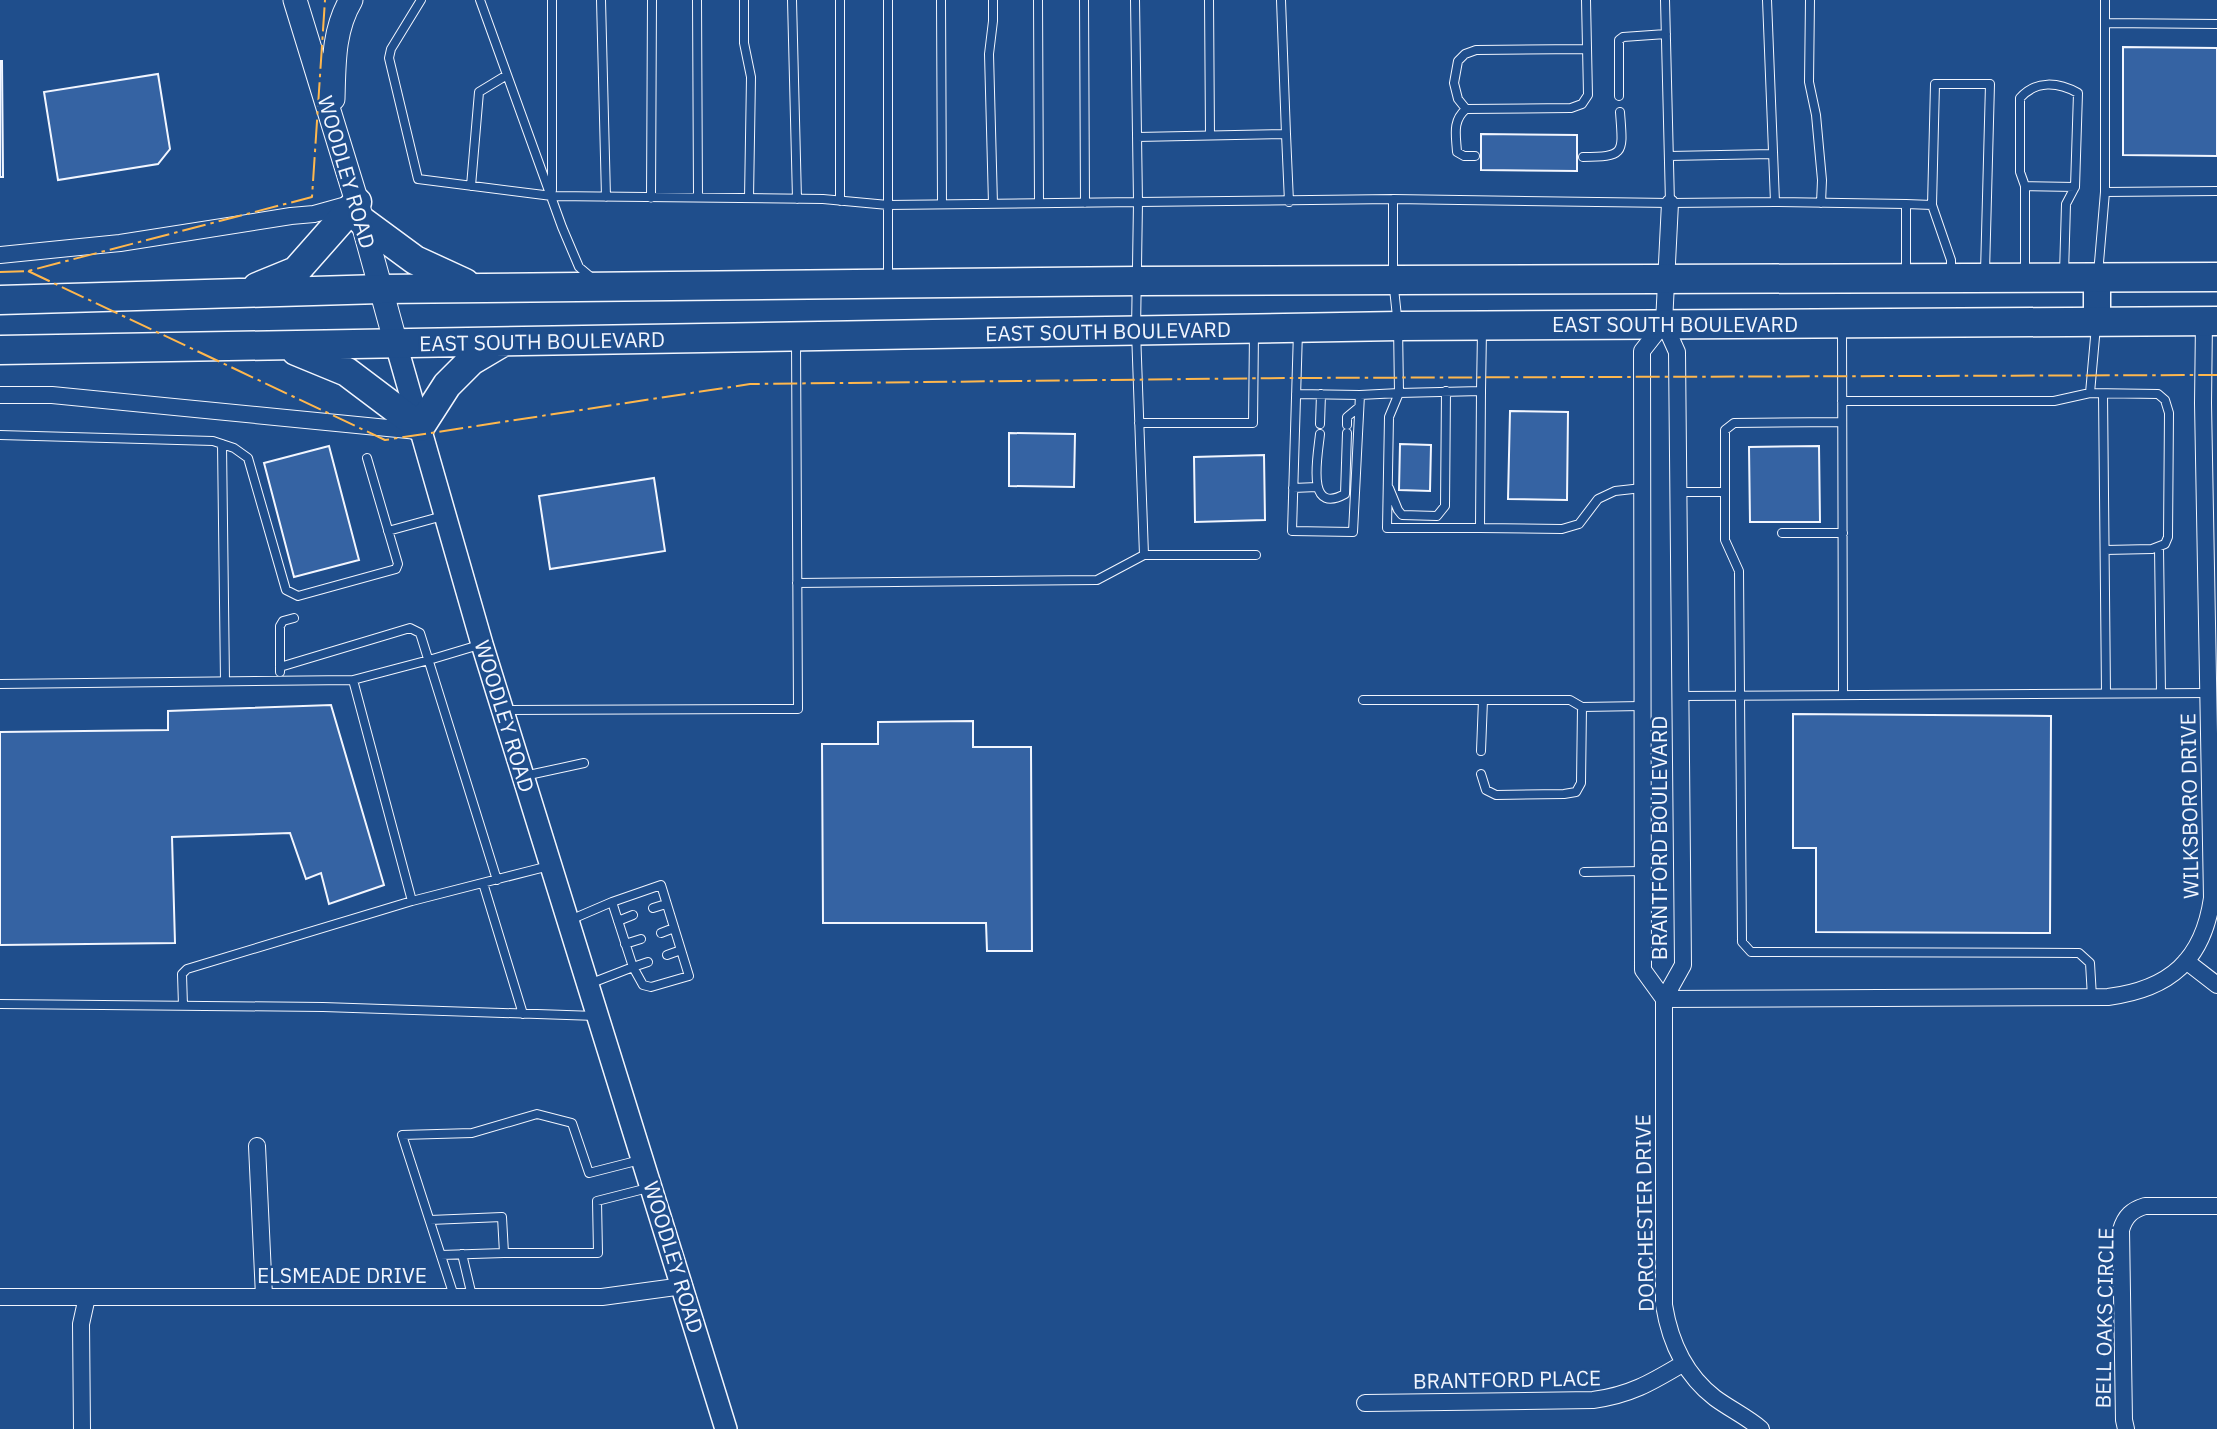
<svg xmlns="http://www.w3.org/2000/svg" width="2217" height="1429" viewBox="0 0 2217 1429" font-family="'IBM Plex Sans',sans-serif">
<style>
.building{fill:#3563a3;stroke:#f2f6ff;stroke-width:2}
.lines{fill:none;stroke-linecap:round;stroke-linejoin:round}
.service-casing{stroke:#f2f6ff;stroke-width:10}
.minor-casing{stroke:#f2f6ff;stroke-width:18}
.tertiary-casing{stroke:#f2f6ff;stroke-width:24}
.secondary-casing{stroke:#f2f6ff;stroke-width:25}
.primary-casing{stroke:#f2f6ff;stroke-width:29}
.trunk-casing{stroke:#f2f6ff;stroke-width:31}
.service{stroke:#1f4e8c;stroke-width:8}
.minor{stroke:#1f4e8c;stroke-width:16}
.tertiary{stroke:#1f4e8c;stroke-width:21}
.secondary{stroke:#1f4e8c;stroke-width:23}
.primary{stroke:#1f4e8c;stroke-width:26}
.trunk{stroke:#1f4e8c;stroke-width:28}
.power{stroke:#ffb74d;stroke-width:2;stroke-dasharray:24 5 3.5 5;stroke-linecap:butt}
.labels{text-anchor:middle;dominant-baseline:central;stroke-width:5;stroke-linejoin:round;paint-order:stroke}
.street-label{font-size:21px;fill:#f2f6ff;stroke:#1f4e8c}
</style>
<rect width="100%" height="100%" fill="#1f4e8c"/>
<path class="building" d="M 2123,47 L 2217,48 L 2217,156 L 2123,155 Z
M 0,61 L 2,61 L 3,177 L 0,177 Z
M 158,74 L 170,149 L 158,164 L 58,180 L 44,92 Z
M 1481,134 L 1577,135 L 1577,171 L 1481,170 Z
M 1510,411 L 1568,412 L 1567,500 L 1508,499 Z
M 1009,433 L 1075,434 L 1074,487 L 1009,486 Z
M 1400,444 L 1431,445 L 1430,491 L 1399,490 Z
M 329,446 L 359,560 L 294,577 L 264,463 Z
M 1819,446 L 1820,522 L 1750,522 L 1749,447 Z
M 1264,455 L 1265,520 L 1195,522 L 1194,457 Z
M 654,478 L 665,551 L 550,569 L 539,496 Z
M 331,705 L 384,885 L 329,904 L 321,873 L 306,879 L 290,833 L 172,837 L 175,943 L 0,945 L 0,732 L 168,730 L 168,711 Z
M 1793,714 L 2051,716 L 2050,933 L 1816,932 L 1816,848 L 1793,848 Z
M 973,721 L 973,747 L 1031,747 L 1032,951 L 987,951 L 986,923 L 823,923 L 822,744 L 878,744 L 878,722 Z"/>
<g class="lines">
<g class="service-casing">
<path id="service" d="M 421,0 L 391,49 L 389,58 L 418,179 L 552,196 L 823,199 L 888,205 L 888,0
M 480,0 L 562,227 L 579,267 L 592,278
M 552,0 L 552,190
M 601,0 L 606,197
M 697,0 L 698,196
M 744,0 L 744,43 L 751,77 L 749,198
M 792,0 L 797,199
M 840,0 L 840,201
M 941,0 L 942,204
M 1038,0 L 1039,203
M 1084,0 L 1085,203
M 1135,0 L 1138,202 L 1393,199 L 1393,279 L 1398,326 L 1399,393 L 1481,391 L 1482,331
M 1209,0 L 1210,135
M 1665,0 L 1670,203
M 1810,0 L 1809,82 L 1816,115 L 1822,180 L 1821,203
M 2105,23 L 2217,24
M 1619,96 L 1619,40 L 1623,37 L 1666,34
M 1466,109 L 1458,99 L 1454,83 L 1458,61 L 1465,54 L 1476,50 L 1587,49
M 1286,134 L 1289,202
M 1137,137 L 1286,134 L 1281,0
M 1475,156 L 1464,156 L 1457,152 C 1456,135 1452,121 1466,109 L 1571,108 L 1582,104 L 1588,95 L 1586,0
M 1669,156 L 1772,154
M 1583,157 C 1626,157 1623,153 1620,112
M 471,186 L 479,92 L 507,75
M 2025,186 L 2075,187
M 2105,192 L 2217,191
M 651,198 L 652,0
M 1393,199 L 1670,203 L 1775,202 L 1767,0
M 1775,202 L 1906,204 L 1906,272
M 993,204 L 989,54 L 993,21 L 993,0
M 1906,204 L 1932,205 L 1935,84 L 1990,84 L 1985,272
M 1932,205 L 1951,260 L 1951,272
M 2025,274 L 2025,186 L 2020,172 L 2020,98 C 2036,80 2058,82 2078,93 L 2075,187 L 2066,204 L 2064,274
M 2098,274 L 2105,192 L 2105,0
M 1842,327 L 1843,695
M 1481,391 L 1480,528 L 1562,529 L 1579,524 L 1598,499 L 1615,491 L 1642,488
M 2090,393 L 2096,326
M 1296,394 L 1360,395 L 1353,532 L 1292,531 L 1298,331
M 2103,394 L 2106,693
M 1360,395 L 1399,393 L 1389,417 L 1387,528 L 1480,528
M 1842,401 L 2054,401 L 2090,393 L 2158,394 L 2165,400 L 2169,413 L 2168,537 L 2165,544 L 2152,549 L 2105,550
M 1139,423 L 1253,423 L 1254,332
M 1320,424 L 1321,394
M 1347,425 L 1347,417 L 1359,407
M 1320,434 C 1318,455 1305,516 1345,494 L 1347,433
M 0,435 L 213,441 L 234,448 L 248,458 L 286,590 L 298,596 L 396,569 L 398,564 L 367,458
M 222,444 L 225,681
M 1293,488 L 1317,487
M 1389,488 L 1398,510 L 1402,515 L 1437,516 L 1445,506 L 1446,391
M 1678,492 L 1725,492 L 1725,430 L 1734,423 L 1842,422
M 1725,492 L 1725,540 L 1739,571 L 1742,942 L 1751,952 L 2079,953 L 2090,963 L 2092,997
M 388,531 L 443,516
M 1782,533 L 1843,533
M 2159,548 L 2161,693
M 1144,555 L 1256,555
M 797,583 L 1097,580 L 1144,555 L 1136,331 L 1138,202 L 888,205 L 888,278
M 479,645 L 429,660 L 353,680 L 412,901 L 549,866
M 280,667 L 410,628 L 420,633 L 497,880
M 280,672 L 280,626 L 283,621 L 294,618
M 0,684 L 353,680
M 1681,696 L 2208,693
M 1363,700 L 1570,700 L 1582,707 L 1642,706
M 503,710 L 798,709 L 796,342
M 1481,751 L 1483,700
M 1481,774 L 1486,790 L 1496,795 L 1564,794 L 1576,792 L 1581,783 L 1582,707
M 524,776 L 584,763
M 1584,872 L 1643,871
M 483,883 L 523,1014
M 612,902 L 661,885 L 689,976 L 651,987 L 643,985 L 633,967 L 648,962
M 653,908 L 666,904
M 570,920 L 612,902 L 633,967 L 589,984
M 618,921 L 633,915
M 661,933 L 674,928
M 625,944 L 641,939
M 667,955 L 681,950
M 0,1004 L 323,1007 L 596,1016
M 183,1006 L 182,974 L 187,969 L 412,901
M 430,1220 L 502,1217 L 504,1253
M 462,1254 L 472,1296
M 441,1255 L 504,1253 L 598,1253 L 597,1201 L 648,1188
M 454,1296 L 402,1135 L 472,1133 L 537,1114 L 572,1123 L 589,1173 L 640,1160"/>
</g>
<g class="minor-casing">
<path id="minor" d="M 0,255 L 120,243 L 291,216 L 314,214 L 350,204
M 0,395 L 52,395 L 418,431
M 2186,961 L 2217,985
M 1664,999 L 2108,997 C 2170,989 2203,960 2212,898 L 2203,403 L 2204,321
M 1664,999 L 1683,965 L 1677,352 L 1664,323 L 1670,203
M 1664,999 L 1643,970 L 1642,351 L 1664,323
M 1664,999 L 1664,1305 C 1670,1342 1685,1375 1715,1398 C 1730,1409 1747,1417 1761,1429
M 257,1146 L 264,1296
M 0,1297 L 602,1297 L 683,1286
M 1365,1403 L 1593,1400 C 1631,1395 1652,1382 1684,1363
M 82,1429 L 81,1324 L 87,1297
M 2126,1429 L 2124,1420 L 2121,1230 C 2125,1216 2132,1210 2145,1206 L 2217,1206"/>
</g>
<g class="tertiary-casing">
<path id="tertiary" d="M 396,344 L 482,644 L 726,1429"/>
</g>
<g class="secondary-casing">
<path id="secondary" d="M 295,0 L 357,202 L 396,344
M 333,99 C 334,65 333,30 351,0"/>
</g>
<g class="primary-casing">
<path id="primary" d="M 2097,321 L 2097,277"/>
</g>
<g class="trunk-casing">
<path id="trunk" d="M 362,221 L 415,260 L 465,283
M 257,287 L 296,271 L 357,202
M 0,300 L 381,289 L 1138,281 L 2217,277
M 0,350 L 1398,326 L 2217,321
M 296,351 L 347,372 L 420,427 L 447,385 L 471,361 L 503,342"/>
</g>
<use href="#service" class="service"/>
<use href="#minor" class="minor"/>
<use href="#tertiary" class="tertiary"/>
<use href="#secondary" class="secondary"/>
<use href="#primary" class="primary"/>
<use href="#trunk" class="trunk"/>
<path class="power" d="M 28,271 L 385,440 L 750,384 L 1285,378 L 2217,375
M 0,272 L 28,271 L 312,197 L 325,0"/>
</g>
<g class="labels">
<g class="street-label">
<text transform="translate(347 172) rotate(74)">WOODLEY ROAD</text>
<text x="1675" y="324">EAST SOUTH BOULEVARD</text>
<text transform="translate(1108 331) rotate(-1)">EAST SOUTH BOULEVARD</text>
<text transform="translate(542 341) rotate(-1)">EAST SOUTH BOULEVARD</text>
<text transform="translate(505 716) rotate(73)">WOODLEY ROAD</text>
<text transform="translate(2189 806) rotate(-91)">WILKSBORO DRIVE</text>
<text transform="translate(1659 838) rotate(-90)">BRANTFORD BOULEVARD</text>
<text transform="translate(1644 1213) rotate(-91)">DORCHESTER DRIVE</text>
<text transform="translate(674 1257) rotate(73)">WOODLEY ROAD</text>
<text x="342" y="1275">ELSMEADE DRIVE</text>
<text transform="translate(2104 1318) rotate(-89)">BELL OAKS CIRCLE</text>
<text transform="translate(1507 1379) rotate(-1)">BRANTFORD PLACE</text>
</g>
</g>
</svg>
